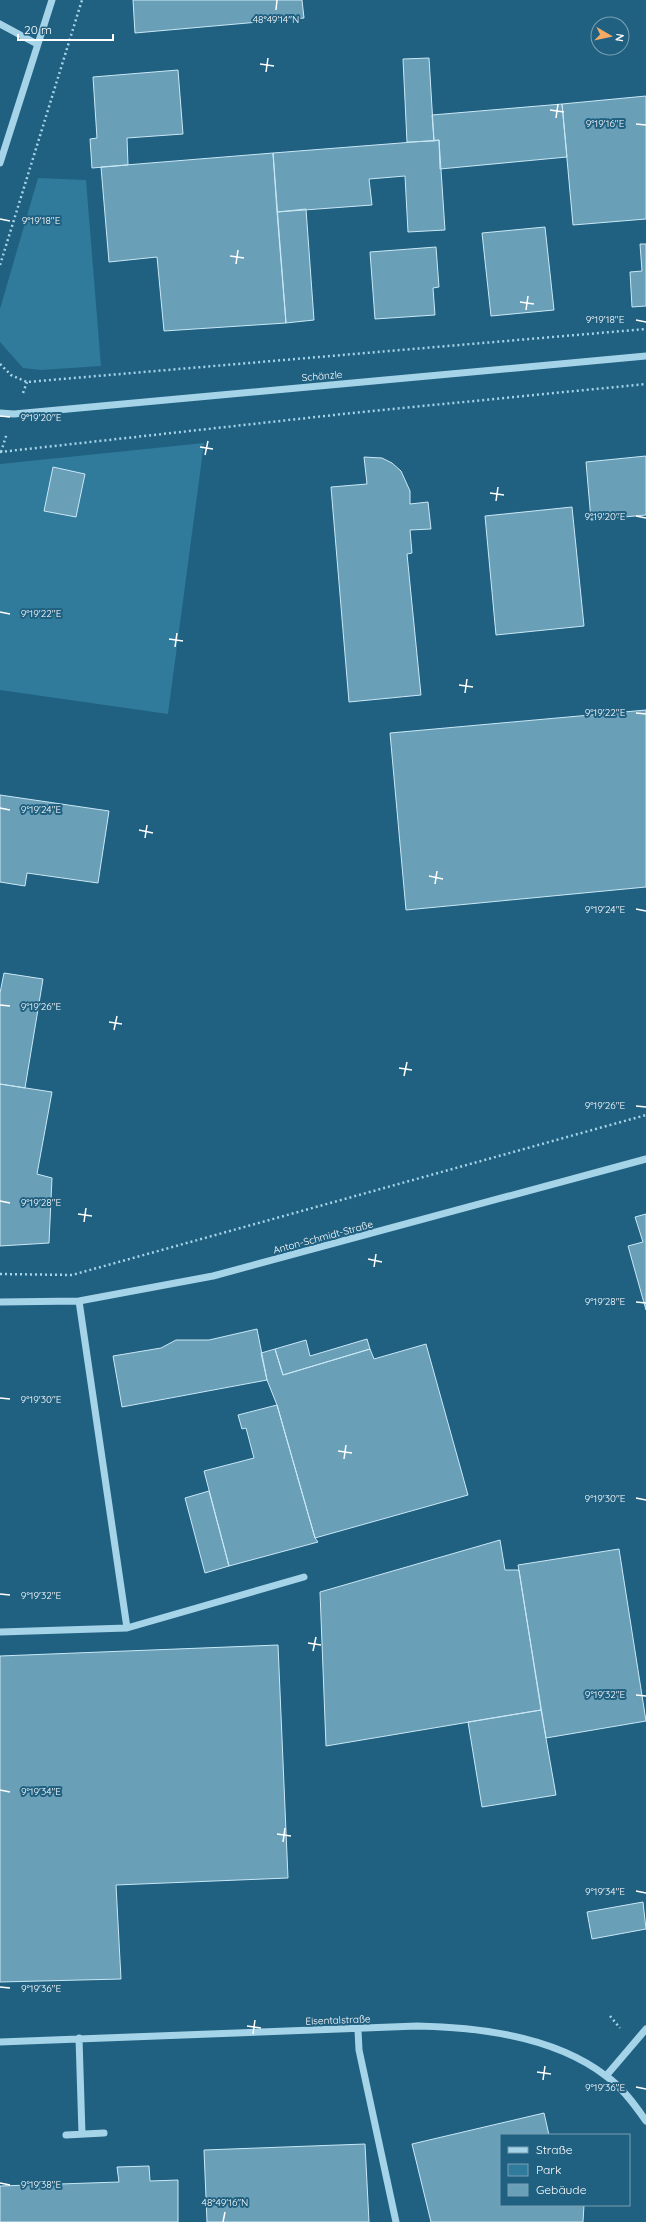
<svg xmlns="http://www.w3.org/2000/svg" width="646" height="2222" viewBox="0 0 646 2222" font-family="Quicksand,sans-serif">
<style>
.green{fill:#307a9c}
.building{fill:#6a9fb8;stroke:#c9e8f6}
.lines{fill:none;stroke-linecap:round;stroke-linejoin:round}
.path{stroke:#a5d3e8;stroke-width:2.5;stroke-dasharray:2 3;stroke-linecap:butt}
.minor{stroke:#a5d3e8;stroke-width:7}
.ticks{fill:none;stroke:#fff;stroke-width:1.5}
.labels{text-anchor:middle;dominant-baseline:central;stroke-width:4;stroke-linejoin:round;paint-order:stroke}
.street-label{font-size:10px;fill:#fff;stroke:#206080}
.ticks-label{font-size:10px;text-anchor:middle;fill:#fff;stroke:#206080;stroke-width:4;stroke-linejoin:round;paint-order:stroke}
</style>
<rect width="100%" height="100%" fill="#206080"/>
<path class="green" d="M 38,178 L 86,180 L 101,366 L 41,370 L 23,368 L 0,342 L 0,309 Z
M 204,443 L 168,714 L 0,690 L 0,464 Z"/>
<path class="building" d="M 133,0 L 302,0 L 304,18 L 135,33 Z
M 429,58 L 434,141 L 407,142 L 403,59 Z
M 178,70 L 183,134 L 127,138 L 128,165 L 92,168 L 90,139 L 97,138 L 93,77 Z
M 646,96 L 646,219 L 573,225 L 562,104 Z
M 562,104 L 567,157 L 440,169 L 439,140 L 434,141 L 432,115 Z
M 439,140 L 445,230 L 408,232 L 405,176 L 369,179 L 372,205 L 277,212 L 273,153 Z
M 273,153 L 286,323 L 164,331 L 157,257 L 109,262 L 101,167 Z
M 306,209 L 314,320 L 286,323 L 277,212 Z
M 545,227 L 554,310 L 491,316 L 482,233 Z
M 640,244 L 646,244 L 646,306 L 632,307 L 630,272 L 642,271 Z
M 436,247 L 439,287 L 433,288 L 435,315 L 375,319 L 370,252 Z
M 646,456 L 646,515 L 591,520 L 586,462 Z
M 364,457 L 382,458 L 392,463 L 401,471 L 410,491 L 410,504 L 428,502 L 431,529 L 410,530 L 412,553 L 407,554 L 421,695 L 349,702 L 331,487 L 367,484 Z
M 53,467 L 85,474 L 76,517 L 44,511 Z
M 572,507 L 584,626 L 496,635 L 485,516 Z
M 646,710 L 646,887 L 406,910 L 390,733 Z
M 0,795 L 109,811 L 98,883 L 27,873 L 25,886 L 0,882 Z
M 4,973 L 43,979 L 25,1088 L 0,1084 L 0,993 Z
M 0,1084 L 52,1092 L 37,1174 L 52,1178 L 49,1243 L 0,1246 Z
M 646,1214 L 646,1310 L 628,1246 L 643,1242 L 635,1217 Z
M 257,1329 L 267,1380 L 122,1407 L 113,1356 L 161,1348 L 176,1340 L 209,1340 Z
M 367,1339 L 370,1349 L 283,1375 L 275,1349 L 306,1340 L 310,1356 Z
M 426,1344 L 468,1495 L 315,1538 L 277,1405 L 267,1380 L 261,1353 L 275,1349 L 283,1375 L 370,1349 L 374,1359 Z
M 277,1405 L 315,1538 L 318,1542 L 229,1566 L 204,1471 L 254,1458 L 246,1428 L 242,1429 L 238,1415 Z
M 209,1491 L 229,1566 L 205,1573 L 185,1498 Z
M 500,1540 L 505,1570 L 519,1570 L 541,1710 L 326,1746 L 320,1592 Z
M 619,1549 L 646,1721 L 546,1738 L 518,1565 Z
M 278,1645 L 288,1878 L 116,1885 L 121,1979 L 0,1982 L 0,1656 Z
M 541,1710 L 556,1795 L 482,1807 L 468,1722 Z
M 643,1902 L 646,1929 L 592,1939 L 587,1912 Z
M 544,2113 L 549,2135 L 501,2135 L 501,2205 L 584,2205 L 583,2222 L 431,2222 L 412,2144 Z
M 365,2144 L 369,2222 L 207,2222 L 204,2150 Z
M 149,2166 L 150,2181 L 178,2180 L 178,2222 L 0,2222 L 0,2186 L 119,2182 L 117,2167 Z"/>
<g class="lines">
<path class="path" d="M 0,265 L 82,0
M 0,364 L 11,375 L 27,382 L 646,329
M 23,393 L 27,382
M 0,452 L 352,413 L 646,384
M 1,452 L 7,433
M 0,1274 L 72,1275 L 646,1115
M 610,2016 L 620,2028"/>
<path class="minor" d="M 0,24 L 37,44
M 0,163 L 52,0
M 0,413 L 14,414 L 646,356
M 79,1301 L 127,1628
M 0,1302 L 79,1301 L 213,1276 L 646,1159
M 0,1632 L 127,1628 L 304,1577
M 358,2030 L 359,2050 L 396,2222
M 79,2038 L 82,2134
M 0,2042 L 417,2026 C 480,2027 554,2036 606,2076 C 622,2087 635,2105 646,2121
M 606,2076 L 646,2029
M 66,2135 L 104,2133"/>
</g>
<path class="ticks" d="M 276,10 L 277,0M 260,64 L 274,66M 266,72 L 268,58M 550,110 L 564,112M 556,118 L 558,104M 636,124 L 646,125M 0,219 L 10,221M 230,256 L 244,258M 236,264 L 238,250M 520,302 L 534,304M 526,310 L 528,296M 636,320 L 646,322M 0,416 L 10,417M 200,447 L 213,449M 205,455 L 208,441M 490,493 L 504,495M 496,501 L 498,487M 636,516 L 646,518M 0,612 L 10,614M 169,639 L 183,641M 175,647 L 177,633M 459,685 L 473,687M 465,693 L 467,679M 636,713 L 646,714M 0,808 L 10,810M 139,830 L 153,833M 145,838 L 147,825M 429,876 L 443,879M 435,884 L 437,871M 636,909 L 646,911M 0,1005 L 10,1006M 109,1022 L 122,1024M 114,1030 L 117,1016M 399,1068 L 412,1070M 404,1076 L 407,1062M 636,1106 L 646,1107M 0,1201 L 10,1203M 78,1214 L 92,1216M 84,1222 L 86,1208M 368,1259 L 382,1262M 374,1267 L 376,1254M 636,1302 L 646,1303M 0,1398 L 10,1399M 338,1451 L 352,1453M 344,1459 L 346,1445M 636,1498 L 646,1500M 0,1594 L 10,1595M 308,1643 L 321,1645M 313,1651 L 316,1637M 636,1695 L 646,1696M 0,1790 L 10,1792M 277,1834 L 291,1836M 283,1842 L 285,1828M 636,1891 L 646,1893M 0,1987 L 10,1988M 247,2026 L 261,2028M 253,2034 L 255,2020M 537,2072 L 551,2074M 543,2080 L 545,2066M 636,2087 L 646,2089M 0,2183 L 10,2185M 223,2222 L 225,2212"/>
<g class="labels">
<g class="street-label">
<text transform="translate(322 376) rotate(-5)">Schänzle</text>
<text transform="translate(323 1237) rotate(-15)">Anton-Schmidt-Straße</text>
<text transform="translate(338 2020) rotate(-2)">Eisentalstraße</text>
</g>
</g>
<g class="ticks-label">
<text x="276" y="23">48°49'14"N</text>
<text x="605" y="127">9°19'16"E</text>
<text x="41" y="224">9°19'18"E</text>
<text x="605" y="323">9°19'18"E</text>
<text x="41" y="421">9°19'20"E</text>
<text x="605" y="520">9°19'20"E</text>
<text x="41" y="617">9°19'22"E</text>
<text x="605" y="716">9°19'22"E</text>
<text x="41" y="813">9°19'24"E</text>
<text x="605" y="913">9°19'24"E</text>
<text x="41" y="1010">9°19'26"E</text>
<text x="605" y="1109">9°19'26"E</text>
<text x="41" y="1206">9°19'28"E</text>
<text x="605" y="1305">9°19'28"E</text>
<text x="41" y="1403">9°19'30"E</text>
<text x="605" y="1502">9°19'30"E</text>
<text x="41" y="1599">9°19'32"E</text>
<text x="605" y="1698">9°19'32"E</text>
<text x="41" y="1795">9°19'34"E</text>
<text x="605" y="1895">9°19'34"E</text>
<text x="41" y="1992">9°19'36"E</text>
<text x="605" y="2091">9°19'36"E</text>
<text x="41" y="2188">9°19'38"E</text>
<text x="225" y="2206">48°49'16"N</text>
</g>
<rect x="500" y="2134" width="130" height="72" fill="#206080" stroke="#79a0b3"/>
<rect x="508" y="2147" width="20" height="6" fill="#a5d3e8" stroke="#79a0b3"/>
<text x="536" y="2154" font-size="12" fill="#ffffff">Straße</text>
<rect x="508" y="2164" width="20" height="12" fill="#307a9c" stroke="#79a0b3"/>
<text x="536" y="2174" font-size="12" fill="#ffffff">Park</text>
<rect x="508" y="2184" width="20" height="12" fill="#6a9fb8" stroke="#79a0b3"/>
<text x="536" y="2194" font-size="12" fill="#ffffff">Gebäude</text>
<g transform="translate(610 36) rotate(99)"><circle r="19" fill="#206080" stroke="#79a0b3"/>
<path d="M0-3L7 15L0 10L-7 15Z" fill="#f5aa66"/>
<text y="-6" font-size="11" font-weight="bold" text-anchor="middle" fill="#ffffff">N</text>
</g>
<path d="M18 34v6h95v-6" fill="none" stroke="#ffffff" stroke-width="2"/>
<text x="24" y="34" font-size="12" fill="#ffffff" stroke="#206080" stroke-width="3" paint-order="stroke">20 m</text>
</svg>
